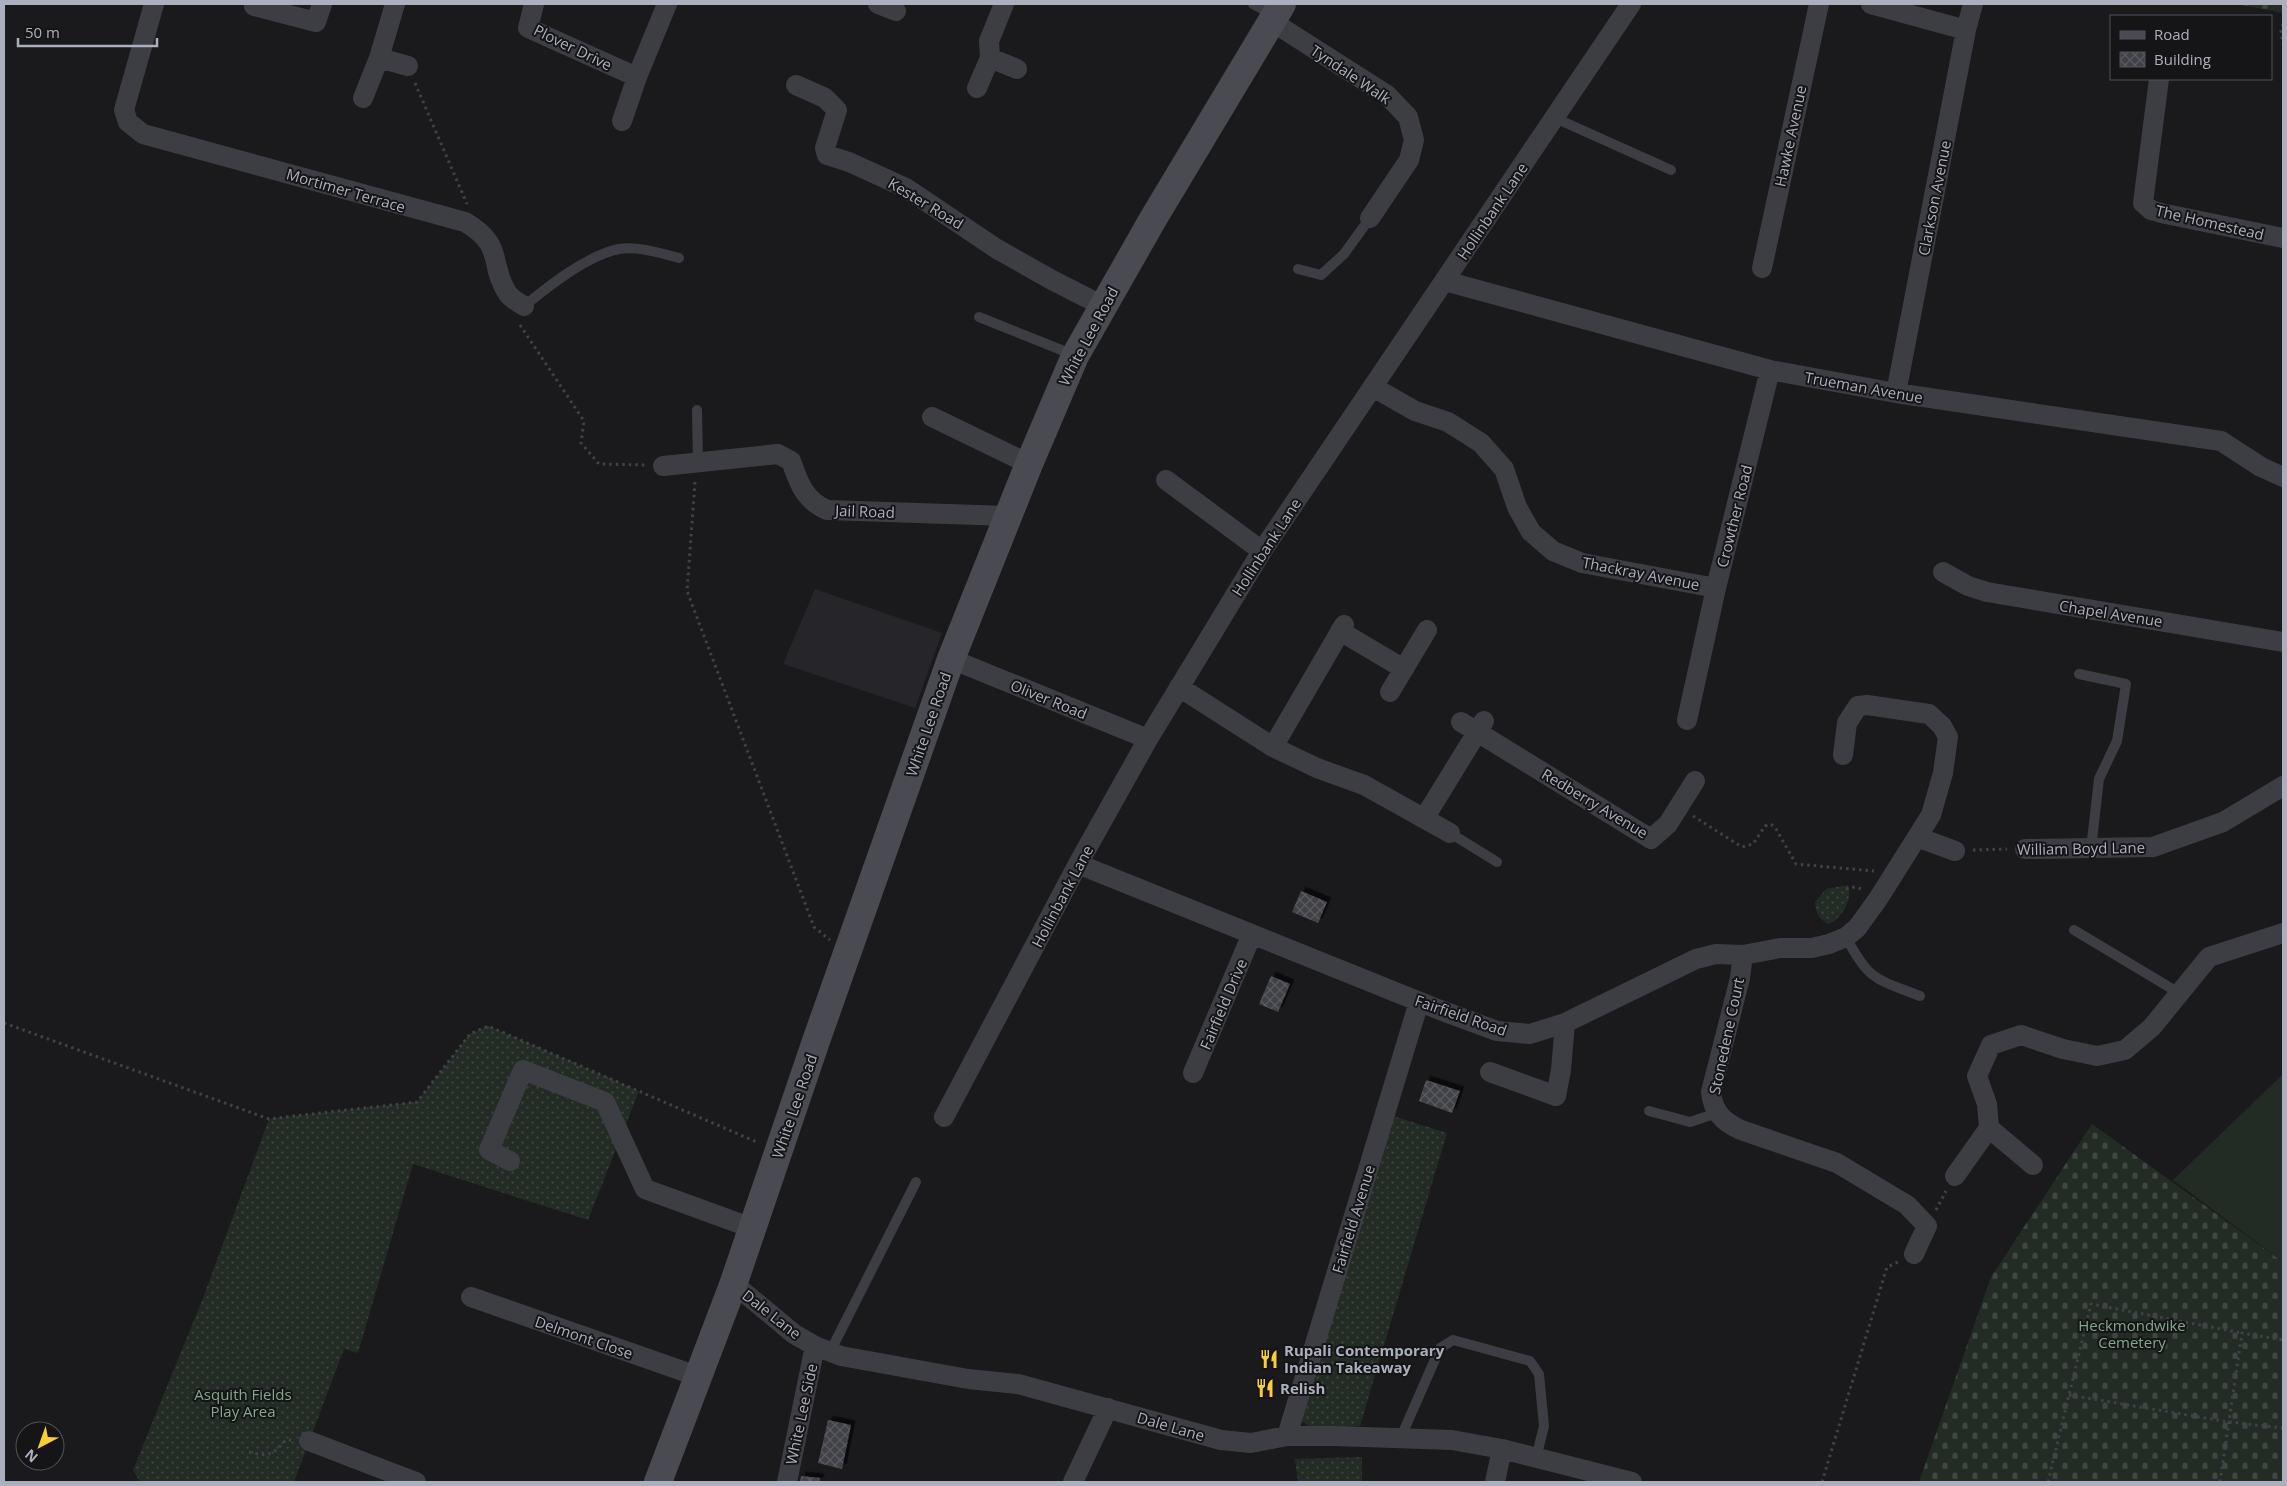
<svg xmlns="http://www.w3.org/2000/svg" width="2287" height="1486" viewBox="0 0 2287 1486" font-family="'Open Sans',sans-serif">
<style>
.built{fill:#26262a}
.grass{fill:url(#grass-dots)}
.cemetery{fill:url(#cemetery-stones)}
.garden{fill:#222b24}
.building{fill:url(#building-cross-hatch);filter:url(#shadow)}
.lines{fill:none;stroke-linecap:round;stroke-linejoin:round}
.path{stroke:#414249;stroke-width:3;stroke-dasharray:2.5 4;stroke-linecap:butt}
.lane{stroke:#3d3d44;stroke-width:10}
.street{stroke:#3d3d44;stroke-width:20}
.secondary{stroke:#494a52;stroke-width:28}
.labels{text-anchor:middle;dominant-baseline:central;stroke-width:4;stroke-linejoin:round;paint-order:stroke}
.street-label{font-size:15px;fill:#acafbd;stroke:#151518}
.park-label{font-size:15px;fill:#83a889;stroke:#151518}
.poi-label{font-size:15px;font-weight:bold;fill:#acafbd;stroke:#151518;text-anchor:start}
</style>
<defs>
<pattern id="grass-dots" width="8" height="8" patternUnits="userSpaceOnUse" patternTransform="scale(1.25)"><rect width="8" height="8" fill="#222b24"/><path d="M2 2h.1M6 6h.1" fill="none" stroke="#3f4742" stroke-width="1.8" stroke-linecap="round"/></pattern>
<pattern id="cemetery-stones" width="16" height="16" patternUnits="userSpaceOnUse" patternTransform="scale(1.25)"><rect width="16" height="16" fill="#222b24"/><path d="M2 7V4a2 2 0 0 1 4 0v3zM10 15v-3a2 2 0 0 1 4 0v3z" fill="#3f4742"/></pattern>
<pattern id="building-cross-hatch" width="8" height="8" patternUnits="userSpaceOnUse" patternTransform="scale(1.25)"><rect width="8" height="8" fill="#414247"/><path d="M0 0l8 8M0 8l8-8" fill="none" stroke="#5a5b60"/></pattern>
<filter id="shadow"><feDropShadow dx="4.5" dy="-4.5" stdDeviation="0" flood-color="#0009"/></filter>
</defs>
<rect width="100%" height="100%" fill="#1a1a1d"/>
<path class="built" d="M 815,589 L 942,633 L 915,708 L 783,664 Z"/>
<path class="grass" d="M 1848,885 C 1853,900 1842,919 1828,924 C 1819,919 1816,913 1815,902 L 1826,889 Z
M 488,1026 L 639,1091 L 588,1220 L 413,1164 L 358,1353 L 344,1349 L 294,1482 L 140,1482 L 133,1470 L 203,1298 L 269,1119 L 417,1102 L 470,1034 Z
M 1393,1116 L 1447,1133 L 1360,1426 L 1310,1427 L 1302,1421 Z
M 1362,1457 L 1362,1482 L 1298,1482 L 1295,1459 Z"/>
<path class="cemetery" d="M 2237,4 L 2283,4 L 2283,13 Z
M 2092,1124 L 2283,1262 L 2283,1482 L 1919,1482 L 1991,1277 Z"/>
<path class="garden" d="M 2283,1074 L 2283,1262 L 2173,1180 Z"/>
<path class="building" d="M 1301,891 L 1327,902 L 1318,923 L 1292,912 Z
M 1271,976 L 1290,984 L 1278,1012 L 1259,1004 Z
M 1426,1080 L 1460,1091 L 1452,1113 L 1419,1101 Z
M 828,1420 L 851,1425 L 842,1469 L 818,1463 Z
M 801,1476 L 820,1478 L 819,1482 L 800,1482 Z"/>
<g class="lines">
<path class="path" d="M 2283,24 L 2281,31 L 2283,44
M 415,83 L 467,204
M 520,325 L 584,421 L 581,443 L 599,464 L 645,465
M 695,482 L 687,591 L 814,927 L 830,940
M 1693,816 L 1742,847 L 1753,844 L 1765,826 L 1771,824 L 1776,829 L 1796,864 L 1874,871
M 1973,850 L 2007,849
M 1846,889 L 1852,887 L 1863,889
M 4,1023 L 269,1119 L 417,1102 L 470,1034 L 488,1026 L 759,1143
M 1936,1210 L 1946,1191
M 2069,1395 L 2229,1422 L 2283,1428
M 249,1452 C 269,1457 272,1455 286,1440 L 291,1440
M 1822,1482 L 1887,1267 L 1898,1262
M 2048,1482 L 2091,1304 L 2242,1333
M 2220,1482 L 2242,1333 L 2283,1340"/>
<path class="lane" d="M 1253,4 L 1274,15
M 1555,118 L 1671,170
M 1298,269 L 1321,275 L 1344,254 L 1370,218
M 524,306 C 549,286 586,256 619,249 C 638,246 660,253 679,258
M 979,317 L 1074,355
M 697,410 L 698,463
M 2079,674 L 2126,684 L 2117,741 L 2099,779 L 2091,849
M 1450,833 L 1497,862
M 2074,930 L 2179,993
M 1846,937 C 1869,981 1876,979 1920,996
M 1649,1111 L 1690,1122 L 1717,1113
M 830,1352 L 916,1182
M 1401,1437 L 1440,1348 L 1453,1340 L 1530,1361 L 1539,1374 L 1544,1426 L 1536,1458"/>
<path class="street" d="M 154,4 L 124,110 L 128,122 L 143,134 L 465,222 C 506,246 488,264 508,294 C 512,299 519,303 524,306
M 534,4 L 528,28 L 637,77
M 878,4 L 896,11
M 1871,4 L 1966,30
M 254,6 L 316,22 L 322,4
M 1271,21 L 1387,95 L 1408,117 L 1414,140 L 1409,160 L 1370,218
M 379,58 L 408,66
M 990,58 L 1017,69
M 2159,79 L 2143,203 L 2151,210 L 2161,213 L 2283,238
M 796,85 L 825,98 L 837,110 L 825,148 L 827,155 L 849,162 L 906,188 L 997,249 L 1052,280 L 1103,306
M 977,88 L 990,58 L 989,41 L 1004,4
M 363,98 L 379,58 L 395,4
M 622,121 L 637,77 L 667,4
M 1762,268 L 1819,4
M 1445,281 L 1770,370 L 1896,393 L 2221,441 L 2261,467 L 2283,477
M 1373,387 L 1415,411 L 1448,422 L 1481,443 L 1504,469 L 1517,507 L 1531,532 L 1553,551 L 1582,563 L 1716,588
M 1896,393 L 1966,30 L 1973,4
M 932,417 L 1029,464
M 663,466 L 778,454 L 791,461 C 799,483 804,500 827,510 L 1008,516
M 1166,480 L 1262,551
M 1943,572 L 1968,586 L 1987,592 L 2283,642
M 1340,631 L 1404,669
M 951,659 L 1148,739
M 1179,687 L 1273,747 L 1317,768 L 1364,785 L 1450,833
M 1390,692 L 1427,630
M 1687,720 L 1716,588 L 1770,370
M 1461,722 L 1651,839 L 1668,824 L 1695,781
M 1273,747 L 1344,625
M 1425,817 L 1484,721
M 1917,837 L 1955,851
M 2025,849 L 2153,847 L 2223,822 L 2283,786
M 1078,864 L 1440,1010 L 1497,1031 L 1530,1034 L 1565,1023 L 1696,959 L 1716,954 L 1743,955 L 1780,948 L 1812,948 L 1829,944 L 1846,937 L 1857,928 L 1878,899 L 1931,815 L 1943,773 L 1948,737 L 1942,726 L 1929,714 L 1867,705 L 1858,706 L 1847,723 L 1843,755
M 1743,955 L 1740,978 L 1711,1092 C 1713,1112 1723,1122 1741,1130 L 1837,1163 L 1907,1205 L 1927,1226 L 1914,1254
M 1490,1072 L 1556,1096 L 1561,1070 L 1565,1023
M 1193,1073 L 1252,934
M 944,1117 L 1078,864 L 1148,739 L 1262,551 L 1631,4
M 1989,1128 L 2033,1165
M 510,1161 L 489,1150 L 523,1070 L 605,1102 L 645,1189 L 752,1228
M 1955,1176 L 1989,1128 L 1987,1104 L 1977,1076 L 1991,1045 L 2021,1035 L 2063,1049 L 2097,1056 L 2125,1050 L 2152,1027 L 2209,957 L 2283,933
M 734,1284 L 794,1334 L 815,1346 L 841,1356 L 968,1379 L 1018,1384 L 1221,1440 L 1251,1443 L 1287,1436 L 1335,1436 L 1452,1440 L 1502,1449 L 1632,1482
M 471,1297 L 697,1376
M 1287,1436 L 1419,1002
M 309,1441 L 416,1482
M 787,1482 L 815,1346
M 1073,1482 L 1108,1408
M 1495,1482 L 1502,1449"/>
<path class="secondary" d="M 658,1482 L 733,1285 L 816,1041 L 951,659 L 1029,464 L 1075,356 L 1153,219 L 1282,4"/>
</g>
<defs>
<g id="restaurant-bare" transform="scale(1.5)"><path d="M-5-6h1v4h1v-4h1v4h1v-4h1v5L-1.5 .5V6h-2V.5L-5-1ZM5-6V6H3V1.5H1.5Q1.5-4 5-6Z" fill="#facd35" stroke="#151518" stroke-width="2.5" paint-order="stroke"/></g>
</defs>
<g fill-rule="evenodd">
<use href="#restaurant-bare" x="1269" y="1359"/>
<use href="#restaurant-bare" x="1265" y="1388"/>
</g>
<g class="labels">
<g class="street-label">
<text transform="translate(573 47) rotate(26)">Plover Drive</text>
<text transform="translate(1351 74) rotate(34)">Tyndale Walk</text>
<text transform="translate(1790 136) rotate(-78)">Hawke Avenue</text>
<text transform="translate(346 190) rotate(16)">Mortimer Terrace</text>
<text transform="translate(1934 198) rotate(-79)">Clarkson Avenue</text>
<text transform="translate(926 203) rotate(31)">Kester Road</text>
<text transform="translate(1492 211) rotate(-56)">Hollinbank Lane</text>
<text transform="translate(2210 222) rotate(13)">The Homestead</text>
<text transform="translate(1088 336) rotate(-62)">White Lee Road</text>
<text transform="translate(1864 387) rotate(10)">Trueman Avenue</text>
<text transform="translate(865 511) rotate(2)">Jail Road</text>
<text transform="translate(1734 516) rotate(-76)">Crowther Road</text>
<text transform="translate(1266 547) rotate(-57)">Hollinbank Lane</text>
<text transform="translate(1641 573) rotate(11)">Thackray Avenue</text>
<text transform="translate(2111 613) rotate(9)">Chapel Avenue</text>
<text transform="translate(1049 699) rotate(22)">Oliver Road</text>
<text transform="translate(928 724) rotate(-71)">White Lee Road</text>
<text transform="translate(1595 803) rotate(31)">Redberry Avenue</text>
<text transform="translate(2081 848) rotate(-1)">William Boyd Lane</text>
<text transform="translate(1062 896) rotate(-62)">Hollinbank Lane</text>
<text transform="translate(1223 1004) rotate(-67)">Fairfield Drive</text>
<text transform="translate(1461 1015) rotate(19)">Fairfield Road</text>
<text transform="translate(1726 1036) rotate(-78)">Stonedene Court</text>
<text transform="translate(794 1106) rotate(-71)">White Lee Road</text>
<text transform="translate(1353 1219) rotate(-73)">Fairfield Avenue</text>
<text transform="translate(772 1314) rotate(38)">Dale Lane</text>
<text transform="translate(584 1337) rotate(19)">Delmont Close</text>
<text transform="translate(801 1414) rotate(-78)">White Lee Side</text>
<text transform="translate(1171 1426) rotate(16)">Dale Lane</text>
</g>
<g class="park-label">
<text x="2132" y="1325">Heckmondwike<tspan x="2132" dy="17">Cemetery</tspan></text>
<text x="243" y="1394">Asquith Fields<tspan x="243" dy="17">Play Area</tspan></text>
</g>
<g class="poi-label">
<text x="1284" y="1350">Rupali Contemporary<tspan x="1284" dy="17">Indian Takeaway</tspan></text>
<text x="1280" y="1388">Relish</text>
</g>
</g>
<rect width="2287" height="1486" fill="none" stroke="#acafbd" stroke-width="10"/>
<rect x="2110" y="15" width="162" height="65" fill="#151518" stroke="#51535a"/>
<rect x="2120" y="31" width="25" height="8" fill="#494a52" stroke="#51535a"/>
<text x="2154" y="40" font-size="15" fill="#acafbd">Road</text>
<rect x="2120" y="52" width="25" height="15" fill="url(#building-cross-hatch)" stroke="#51535a"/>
<text x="2154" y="65" font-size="15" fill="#acafbd">Building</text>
<g transform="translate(40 1446) rotate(221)"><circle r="24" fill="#151518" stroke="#51535a"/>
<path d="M0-4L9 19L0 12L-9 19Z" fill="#facd35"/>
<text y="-8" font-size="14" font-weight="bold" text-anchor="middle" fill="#acafbd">N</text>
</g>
<path d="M18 38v8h139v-8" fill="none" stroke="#acafbd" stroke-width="2.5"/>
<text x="25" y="38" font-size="15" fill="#acafbd" stroke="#151518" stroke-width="4" paint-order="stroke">50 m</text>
</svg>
